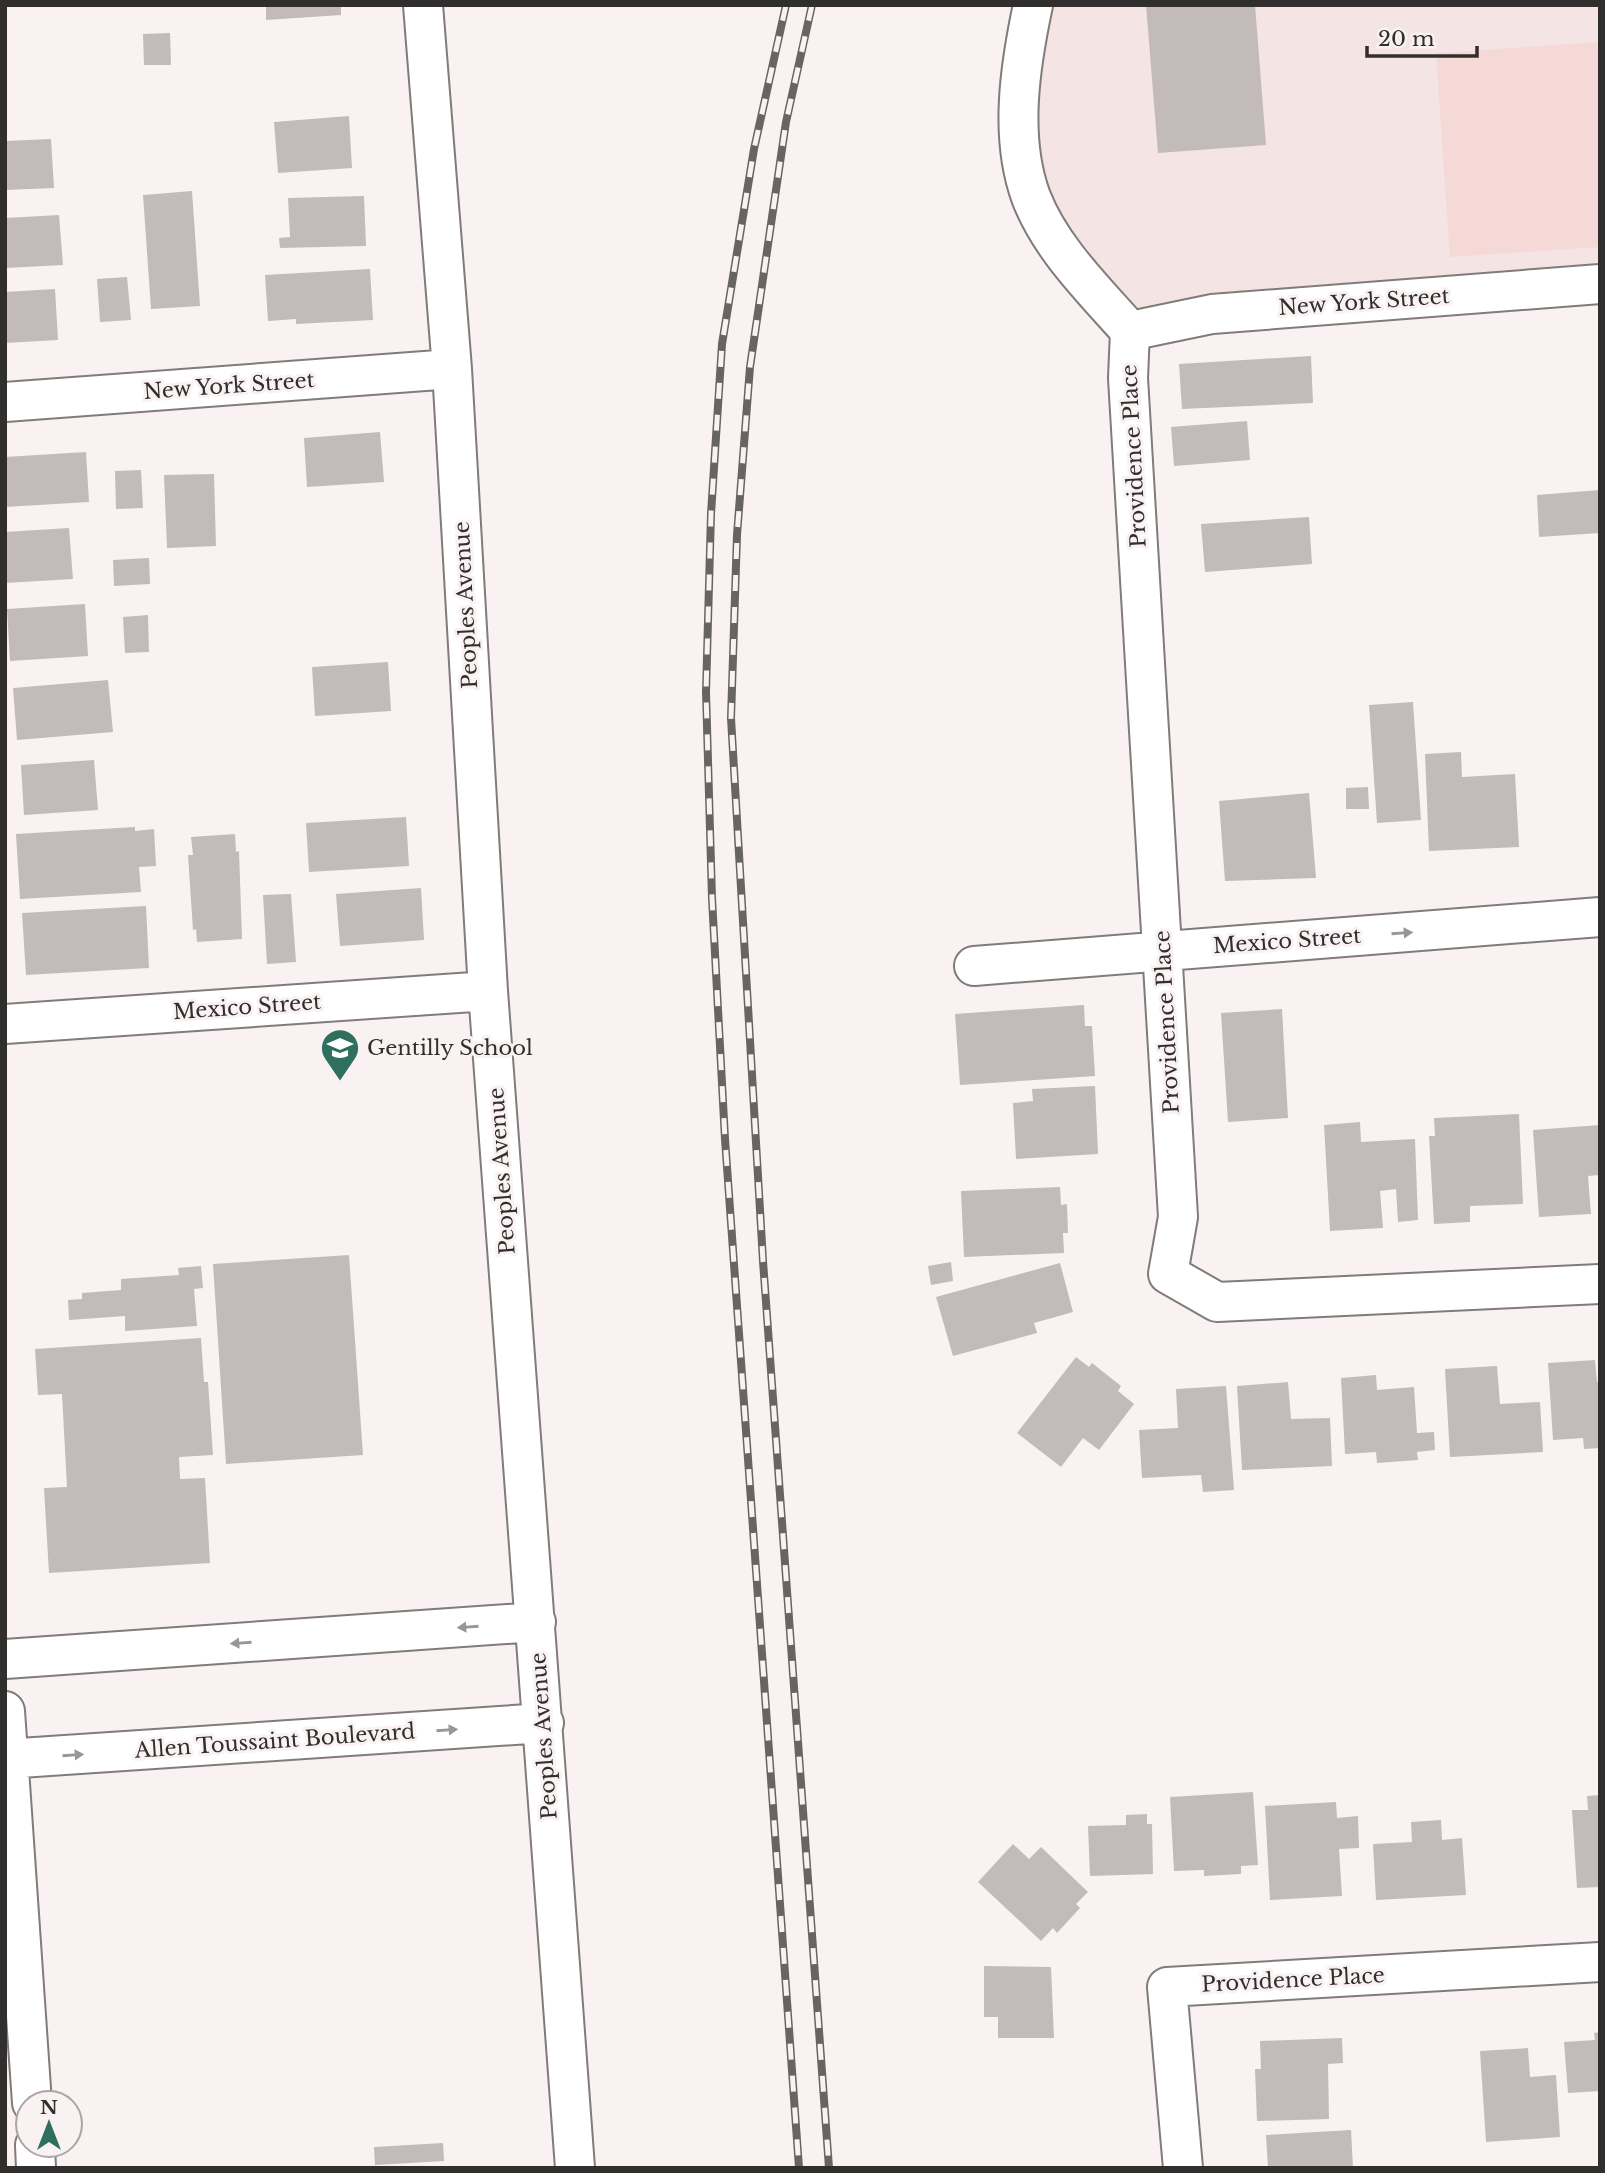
<svg xmlns="http://www.w3.org/2000/svg" width="1605" height="2173" viewBox="0 0 1605 2173" font-family="'Libre Baskerville',serif">
<style>
.built{fill:#f4e4e3}
.green{fill:#f5d9d7}
.building{fill:#c2bbba}
.lines{fill:none;stroke-linecap:round;stroke-linejoin:round}
.minor-casing{stroke:#817b7a;stroke-width:42}
.minor{stroke:#fff;stroke-width:38}
.rail-casing{stroke:#686464;stroke-width:8}
.rail{stroke:#faf2f2;stroke-width:5;stroke-dasharray:16;stroke-linecap:butt}
.oneway{fill:#989696}
.labels{text-anchor:middle;dominant-baseline:central;stroke-width:6;stroke-linejoin:round;paint-order:stroke}
.street-label{font-size:21px;fill:#312e2e;stroke:#faf2f2}
.poi-label{font-size:21px;fill:#312e2e;stroke:#faf2f2;text-anchor:start}
</style>
<rect width="100%" height="100%" fill="#faf2f2"/>
<path class="built" d="M 1033,5 L 1600,5 L 1600,284 L 1130,331 L 1031,197 Z"/>
<path class="green" d="M 1600,42 L 1600,247 L 1450,257 L 1436,53 Z"/>
<path class="building" d="M 266,5 L 341,5 L 341,15 L 266,20 Z
M 1146,5 L 1255,5 L 1266,145 L 1158,153 Z
M 170,33 L 171,65 L 144,65 L 143,34 Z
M 349,116 L 352,168 L 278,173 L 274,122 Z
M 51,139 L 54,188 L 5,190 L 5,141 Z
M 192,191 L 200,306 L 151,309 L 143,195 Z
M 364,196 L 366,246 L 280,248 L 279,238 L 290,237 L 288,198 Z
M 59,215 L 63,265 L 5,268 L 5,218 Z
M 370,269 L 373,320 L 296,324 L 296,319 L 268,321 L 265,275 Z
M 127,277 L 131,320 L 100,322 L 97,279 Z
M 55,289 L 58,340 L 5,343 L 5,292 Z
M 1311,356 L 1313,403 L 1182,409 L 1179,364 Z
M 1247,421 L 1250,460 L 1174,466 L 1171,427 Z
M 380,432 L 384,482 L 307,487 L 304,438 Z
M 86,452 L 89,502 L 5,507 L 5,457 Z
M 141,470 L 143,508 L 116,509 L 115,471 Z
M 214,474 L 216,546 L 167,548 L 164,475 Z
M 1600,490 L 1600,533 L 1539,537 L 1537,495 Z
M 1309,517 L 1312,564 L 1205,572 L 1201,524 Z
M 69,528 L 73,579 L 5,583 L 5,532 Z
M 149,558 L 150,584 L 114,586 L 113,560 Z
M 85,604 L 88,656 L 10,661 L 7,609 Z
M 148,615 L 149,652 L 125,653 L 123,617 Z
M 388,662 L 391,711 L 315,716 L 312,667 Z
M 108,680 L 113,732 L 17,740 L 13,688 Z
M 1413,702 L 1421,820 L 1377,823 L 1369,705 Z
M 1461,752 L 1462,777 L 1515,774 L 1519,847 L 1429,851 L 1425,754 Z
M 94,760 L 98,810 L 24,815 L 21,765 Z
M 1368,787 L 1369,809 L 1346,809 L 1346,788 Z
M 1309,793 L 1316,878 L 1225,881 L 1219,801 Z
M 406,817 L 409,866 L 309,872 L 306,823 Z
M 135,827 L 135,831 L 154,829 L 156,866 L 139,867 L 141,892 L 20,899 L 16,834 Z
M 235,834 L 236,852 L 239,851 L 242,939 L 197,942 L 196,929 L 193,930 L 188,855 L 193,855 L 191,837 Z
M 421,888 L 424,940 L 340,946 L 336,894 Z
M 291,894 L 296,962 L 267,964 L 263,895 Z
M 146,906 L 149,968 L 26,975 L 22,913 Z
M 1084,1005 L 1085,1026 L 1092,1026 L 1095,1076 L 960,1085 L 955,1014 Z
M 1282,1009 L 1288,1118 L 1228,1122 L 1221,1013 Z
M 1095,1086 L 1098,1154 L 1016,1159 L 1013,1103 L 1033,1101 L 1032,1089 Z
M 1519,1114 L 1523,1204 L 1470,1206 L 1470,1222 L 1434,1224 L 1429,1136 L 1435,1136 L 1434,1118 Z
M 1360,1122 L 1361,1142 L 1415,1139 L 1418,1220 L 1398,1222 L 1396,1189 L 1380,1191 L 1383,1228 L 1330,1231 L 1324,1125 Z
M 1600,1125 L 1600,1175 L 1588,1176 L 1591,1214 L 1539,1217 L 1533,1130 Z
M 1060,1187 L 1061,1205 L 1067,1204 L 1068,1233 L 1063,1233 L 1064,1253 L 964,1257 L 961,1191 Z
M 349,1255 L 363,1455 L 226,1464 L 213,1264 Z
M 951,1262 L 953,1281 L 931,1285 L 928,1266 Z
M 1060,1263 L 1073,1312 L 1034,1323 L 1037,1333 L 953,1356 L 936,1297 Z
M 201,1266 L 203,1288 L 194,1289 L 197,1326 L 125,1331 L 125,1316 L 69,1320 L 68,1300 L 82,1299 L 82,1293 L 121,1290 L 121,1279 L 179,1275 L 178,1268 Z
M 201,1338 L 204,1382 L 208,1382 L 213,1455 L 179,1457 L 180,1479 L 205,1478 L 210,1563 L 49,1573 L 44,1488 L 67,1487 L 62,1394 L 38,1395 L 35,1349 Z
M 1076,1357 L 1089,1367 L 1092,1363 L 1121,1386 L 1118,1391 L 1134,1404 L 1099,1450 L 1083,1438 L 1061,1467 L 1017,1433 Z
M 1595,1360 L 1597,1382 L 1600,1382 L 1600,1448 L 1584,1449 L 1583,1438 L 1553,1440 L 1548,1363 Z
M 1497,1366 L 1500,1404 L 1540,1402 L 1543,1452 L 1450,1457 L 1445,1369 Z
M 1376,1375 L 1377,1390 L 1414,1387 L 1417,1433 L 1434,1432 L 1435,1450 L 1417,1452 L 1418,1460 L 1377,1463 L 1376,1452 L 1345,1454 L 1341,1378 Z
M 1288,1382 L 1291,1419 L 1330,1418 L 1332,1466 L 1242,1470 L 1237,1386 Z
M 1226,1386 L 1234,1490 L 1203,1492 L 1201,1475 L 1142,1478 L 1139,1430 L 1178,1428 L 1176,1389 Z
M 1253,1792 L 1258,1865 L 1241,1866 L 1241,1874 L 1204,1876 L 1204,1870 L 1174,1871 L 1170,1797 Z
M 1600,1795 L 1600,1887 L 1577,1888 L 1572,1810 L 1588,1810 L 1587,1796 Z
M 1336,1802 L 1337,1818 L 1358,1816 L 1359,1848 L 1339,1849 L 1342,1896 L 1270,1900 L 1265,1806 Z
M 1147,1814 L 1147,1824 L 1152,1824 L 1153,1874 L 1090,1876 L 1088,1826 L 1126,1825 L 1126,1815 Z
M 1441,1820 L 1442,1840 L 1462,1838 L 1466,1895 L 1376,1900 L 1373,1844 L 1412,1842 L 1411,1822 Z
M 1013,1844 L 1029,1859 L 1041,1847 L 1088,1892 L 1076,1904 L 1080,1908 L 1057,1933 L 1053,1928 L 1041,1941 L 978,1882 Z
M 984,1966 L 1051,1967 L 1054,2038 L 998,2038 L 998,2017 L 984,2017 Z
M 1600,2032 L 1600,2091 L 1568,2093 L 1564,2042 L 1595,2040 L 1594,2033 Z
M 1342,2038 L 1343,2063 L 1328,2064 L 1329,2119 L 1257,2121 L 1255,2069 L 1261,2069 L 1260,2041 Z
M 1528,2048 L 1530,2077 L 1556,2075 L 1560,2137 L 1486,2142 L 1480,2051 Z
M 1351,2130 L 1353,2168 L 1268,2168 L 1266,2135 Z
M 443,2143 L 444,2161 L 375,2165 L 374,2147 Z"/>
<g class="lines">
<g class="minor-casing">
<path id="minor" d="M 423,5 L 452,369 L 488,991 L 575,2168
M 1033,5 C 1020,66 1009,137 1031,197 C 1051,249 1095,291 1130,331
M 1130,331 L 1128,378 L 1178,1217 L 1168,1274 L 1217,1302 L 1600,1284
M 1130,331 L 1212,314 L 1600,284
M 5,402 L 452,369
M 974,966 L 1600,917
M 5,1024 L 488,991
M 5,1659 L 536,1622
M 5,1711 L 32,2103
M 5,1759 L 544,1723
M 35,2145 L 36,2168
M 1183,2168 L 1167,1987 L 1600,1962"/>
</g>
<use href="#minor" class="minor"/>
<g class="rail-casing">
<path id="rail" d="M 786,5 L 754,149 L 722,344 L 711,514 L 706,692 L 712,898 L 725,1139 L 799,2168
M 812,5 L 786,122 L 750,367 L 737,535 L 731,718 L 763,1261 L 829,2168"/>
</g>
<use href="#rail" class="rail"/>
</g>
<defs><path id="oneway-solid" d="M-6-.8H1V-3.2L6.5 0L1 3.2V.8H-6Z" transform="scale(1.75)"/></defs>
<g class="oneway">
<use href="#oneway-solid" transform="translate(1402 933) rotate(-4)"/>
<use href="#oneway-solid" transform="translate(468 1627) rotate(176)"/>
<use href="#oneway-solid" transform="translate(241 1643) rotate(176)"/>
<use href="#oneway-solid" transform="translate(447 1730) rotate(-4)"/>
<use href="#oneway-solid" transform="translate(73 1755) rotate(-4)"/>
</g>
<defs>
<g id="school-pin" transform="scale(2.0125)"><path d="M0 17L-7.5 6A9.5 9.5 0 1 1 7.5 6Z" fill="#2e6f5e" stroke="#faf2f2"/><path d="M0-5L7-2L0 1L-7-2ZM-4 1L0 2.5L4 1V4Q0 6-4 4Z" fill="#fff"/></g>
</defs>
<g fill-rule="evenodd">
<use href="#school-pin" x="340" y="1048"/>
</g>
<g class="labels">
<g class="street-label">
<text transform="translate(1364 302) rotate(-4)">New York Street</text>
<text transform="translate(229 386) rotate(-4)">New York Street</text>
<text transform="translate(1134 456) rotate(-93)">Providence Place</text>
<text transform="translate(466 605) rotate(-93)">Peoples Avenue</text>
<text transform="translate(1287 941) rotate(-4)">Mexico Street</text>
<text transform="translate(247 1007) rotate(-4)">Mexico Street</text>
<text transform="translate(1167 1022) rotate(-93)">Providence Place</text>
<text transform="translate(502 1171) rotate(-94)">Peoples Avenue</text>
<text transform="translate(544 1736) rotate(-94)">Peoples Avenue</text>
<text transform="translate(275 1741) rotate(-4)">Allen Toussaint Boulevard</text>
<text transform="translate(1293 1980) rotate(-3)">Providence Place</text>
</g>
<g class="poi-label">
<text x="367" y="1048">Gentilly School</text>
</g>
</g>
<rect width="1605" height="2173" fill="none" stroke="#312e2e" stroke-width="14"/>
<g transform="translate(49 2124)"><circle r="33" fill="#faf2f2" stroke="#aaa4a4" stroke-width="2"/>
<path d="M0-5L12 26L0 18L-12 26Z" fill="#2e6f5e"/>
<text y="-10" font-size="19" font-weight="bold" text-anchor="middle" fill="#312e2e">N</text>
</g>
<path d="M1367 46v10h110v-10" fill="none" stroke="#312e2e" stroke-width="3.5"/>
<text x="1378" y="46" font-size="21" fill="#312e2e" stroke="#faf2f2" stroke-width="5" paint-order="stroke">20 m</text>
</svg>
